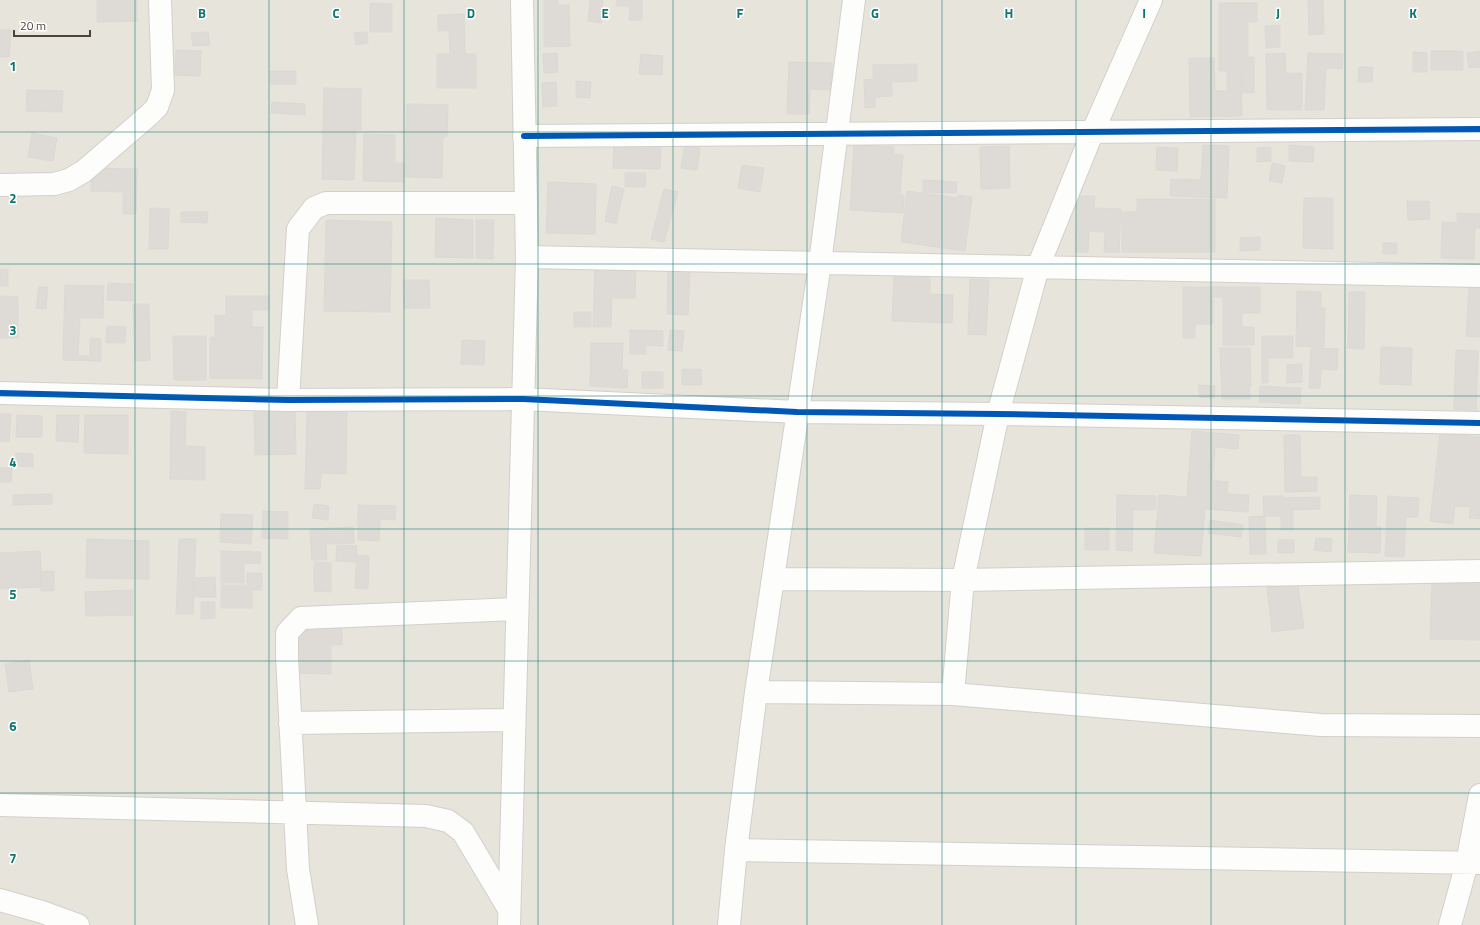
<svg xmlns="http://www.w3.org/2000/svg" width="1480" height="925" viewBox="0 0 1480 925" font-family="'Titillium Web',sans-serif">
<style>
.residential{fill:#e7e4dc}
.building{fill:#dedbd6;stroke:#dcd9d4}
.lines{fill:none;stroke-linecap:round;stroke-linejoin:round}
.minor-casing{stroke:#d2d0cb;stroke-width:24}
.minor{stroke:#fdfdfc;stroke-width:22}
.cycleway-casing{stroke:#fff;stroke-width:8}
.cycleway{stroke:#0057b8;stroke-width:6}
.grid{fill:none;stroke:#0f766e;stroke-width:1;stroke-opacity:0.55}
.grid-label{font-size:13px;text-anchor:middle;font-weight:bold;fill:#0f766e;stroke:#fff;stroke-width:3;stroke-linejoin:round;paint-order:stroke}
</style>
<rect width="100%" height="100%" fill="#f4f2ee"/>
<path class="residential" d="M 0,0 L 1480,0 L 1480,925 L 0,925 Z"/>
<path class="building" d="M 97,0 L 137,0 L 137,21 L 97,22 Z
M 544,0 L 558,0 L 558,5 L 569,5 L 570,46 L 544,47 Z
M 590,0 L 603,0 L 601,23 L 588,21 Z
M 617,0 L 642,0 L 642,20 L 629,20 L 630,6 L 616,6 Z
M 1323,0 L 1324,34 L 1309,35 L 1308,1 Z
M 370,3 L 392,4 L 392,32 L 370,32 Z
M 1219,3 L 1257,3 L 1257,22 L 1248,22 L 1248,57 L 1254,57 L 1254,93 L 1242,93 L 1242,71 L 1219,71 Z
M 464,14 L 465,54 L 476,54 L 476,88 L 437,88 L 437,54 L 450,54 L 449,31 L 438,31 L 438,15 Z
M 1280,25 L 1280,47 L 1266,48 L 1265,26 Z
M 0,30 L 11,30 L 9,57 L 0,57 Z
M 208,32 L 210,45 L 193,46 L 191,33 Z
M 367,32 L 368,43 L 356,45 L 354,33 Z
M 176,50 L 201,51 L 200,76 L 175,75 Z
M 1431,51 L 1463,51 L 1463,70 L 1431,70 Z
M 1480,51 L 1480,67 L 1469,68 L 1467,53 Z
M 1413,52 L 1427,53 L 1427,72 L 1413,72 Z
M 557,53 L 558,72 L 544,73 L 543,54 Z
M 1285,53 L 1286,73 L 1302,73 L 1302,110 L 1267,110 L 1266,54 Z
M 1308,53 L 1343,54 L 1342,69 L 1326,68 L 1324,110 L 1305,110 Z
M 641,54 L 663,56 L 662,75 L 639,74 Z
M 1189,58 L 1214,58 L 1215,91 L 1227,91 L 1227,72 L 1241,72 L 1242,116 L 1190,117 Z
M 789,62 L 832,63 L 832,90 L 810,89 L 809,114 L 787,114 Z
M 917,64 L 917,81 L 892,82 L 892,96 L 875,97 L 875,107 L 865,108 L 864,80 L 873,79 L 873,65 Z
M 1359,67 L 1373,67 L 1372,82 L 1358,82 Z
M 270,71 L 296,71 L 296,84 L 270,84 Z
M 576,81 L 591,82 L 590,98 L 576,97 Z
M 556,82 L 557,106 L 543,107 L 542,83 Z
M 324,88 L 361,89 L 361,130 L 356,129 L 354,180 L 322,179 Z
M 27,90 L 63,91 L 62,112 L 26,111 Z
M 272,102 L 305,104 L 305,115 L 271,113 Z
M 407,104 L 448,105 L 447,137 L 443,137 L 442,178 L 405,177 Z
M 32,133 L 57,138 L 53,161 L 28,157 Z
M 364,134 L 395,135 L 395,163 L 404,163 L 404,182 L 363,181 Z
M 614,138 L 661,139 L 660,169 L 613,168 Z
M 685,145 L 700,148 L 697,170 L 681,168 Z
M 854,145 L 894,147 L 894,154 L 903,155 L 900,195 L 904,195 L 903,213 L 850,210 Z
M 1203,145 L 1229,146 L 1227,198 L 1170,196 L 1171,179 L 1201,180 Z
M 1289,145 L 1314,147 L 1313,162 L 1289,161 Z
M 1009,146 L 1010,188 L 981,189 L 980,147 Z
M 1157,147 L 1178,148 L 1177,171 L 1156,170 Z
M 1271,147 L 1271,161 L 1257,162 L 1257,148 Z
M 1272,163 L 1285,166 L 1282,183 L 1269,181 Z
M 742,165 L 764,168 L 760,192 L 738,188 Z
M 91,168 L 137,169 L 136,214 L 123,214 L 123,192 L 91,191 Z
M 625,173 L 646,173 L 645,187 L 625,187 Z
M 923,180 L 957,182 L 956,193 L 923,192 Z
M 548,182 L 596,184 L 595,234 L 546,233 Z
M 612,186 L 624,189 L 616,224 L 605,221 Z
M 664,189 L 678,192 L 664,242 L 651,239 Z
M 907,191 L 958,198 L 958,195 L 972,197 L 965,251 L 901,242 Z
M 1077,196 L 1095,196 L 1094,208 L 1121,209 L 1119,252 L 1104,252 L 1105,232 L 1089,231 L 1088,252 L 1075,252 Z
M 1304,198 L 1333,198 L 1333,249 L 1303,248 Z
M 1137,199 L 1215,199 L 1215,252 L 1122,252 L 1122,212 L 1137,212 Z
M 1407,201 L 1429,201 L 1430,219 L 1408,220 Z
M 150,208 L 169,209 L 168,249 L 149,249 Z
M 181,212 L 208,212 L 207,223 L 181,222 Z
M 1457,213 L 1480,214 L 1480,228 L 1475,228 L 1474,259 L 1441,258 L 1442,222 L 1457,223 Z
M 436,218 L 473,220 L 473,258 L 435,257 Z
M 326,220 L 392,222 L 390,312 L 324,311 Z
M 476,220 L 494,220 L 493,259 L 476,258 Z
M 1260,237 L 1260,250 L 1240,251 L 1240,238 Z
M 1383,243 L 1397,243 L 1397,254 L 1383,254 Z
M 595,265 L 636,266 L 635,298 L 612,298 L 611,327 L 593,327 Z
M 668,268 L 690,269 L 688,315 L 667,314 Z
M 0,269 L 8,269 L 8,286 L 0,286 Z
M 894,272 L 930,273 L 930,294 L 953,295 L 952,323 L 892,321 Z
M 970,279 L 989,280 L 986,335 L 968,334 Z
M 403,280 L 429,280 L 430,308 L 404,308 Z
M 108,283 L 133,284 L 133,301 L 107,300 Z
M 65,285 L 104,286 L 103,318 L 80,318 L 78,356 L 90,356 L 90,338 L 101,339 L 101,361 L 63,360 Z
M 39,287 L 48,287 L 46,309 L 36,308 Z
M 1183,287 L 1260,287 L 1260,313 L 1242,313 L 1242,327 L 1254,327 L 1254,345 L 1223,345 L 1223,297 L 1213,297 L 1213,324 L 1195,324 L 1195,338 L 1183,338 Z
M 1469,287 L 1480,288 L 1480,337 L 1466,336 Z
M 1297,291 L 1321,292 L 1321,308 L 1325,308 L 1324,347 L 1296,346 Z
M 1349,292 L 1365,292 L 1364,349 L 1348,348 Z
M 0,296 L 18,297 L 18,338 L 0,338 Z
M 226,296 L 269,296 L 269,310 L 252,310 L 252,327 L 263,327 L 262,379 L 210,378 L 210,337 L 215,337 L 215,315 L 226,316 Z
M 133,304 L 149,304 L 150,360 L 135,361 Z
M 574,312 L 591,312 L 591,327 L 574,327 Z
M 107,326 L 126,327 L 125,343 L 106,343 Z
M 630,330 L 663,331 L 663,346 L 646,345 L 646,354 L 630,354 Z
M 670,330 L 684,331 L 682,351 L 668,350 Z
M 173,336 L 206,336 L 206,380 L 174,380 Z
M 1262,336 L 1293,336 L 1293,358 L 1268,358 L 1268,383 L 1262,383 Z
M 462,340 L 485,341 L 484,365 L 461,364 Z
M 591,343 L 623,343 L 622,370 L 628,370 L 627,388 L 590,386 Z
M 1381,347 L 1412,348 L 1411,385 L 1380,384 Z
M 1220,348 L 1250,348 L 1251,386 L 1249,386 L 1250,399 L 1222,399 Z
M 1311,348 L 1338,349 L 1337,370 L 1321,369 L 1320,388 L 1309,388 Z
M 1456,350 L 1478,351 L 1476,410 L 1454,409 Z
M 1302,364 L 1302,382 L 1287,383 L 1287,365 Z
M 682,369 L 701,369 L 702,385 L 682,385 Z
M 642,372 L 663,372 L 663,388 L 642,388 Z
M 1199,385 L 1215,386 L 1214,398 L 1199,397 Z
M 1260,386 L 1301,388 L 1300,404 L 1259,402 Z
M 295,410 L 296,454 L 255,455 L 254,412 Z
M 171,411 L 186,412 L 185,446 L 205,447 L 205,480 L 170,479 Z
M 307,411 L 347,412 L 346,474 L 321,473 L 320,489 L 305,489 Z
M 0,414 L 11,414 L 9,442 L 0,441 Z
M 17,415 L 42,416 L 42,437 L 16,437 Z
M 57,415 L 79,415 L 78,442 L 56,441 Z
M 85,415 L 128,415 L 128,454 L 84,453 Z
M 1192,431 L 1239,435 L 1238,449 L 1215,447 L 1212,480 L 1228,482 L 1227,494 L 1249,495 L 1248,512 L 1205,509 L 1201,556 L 1154,553 L 1159,495 L 1187,497 Z
M 1440,433 L 1480,437 L 1480,519 L 1469,518 L 1470,507 L 1455,506 L 1453,524 L 1430,521 Z
M 1284,435 L 1300,435 L 1301,477 L 1317,477 L 1317,491 L 1285,492 Z
M 16,453 L 33,454 L 33,467 L 15,466 Z
M 0,468 L 12,468 L 11,482 L 0,482 Z
M 52,494 L 52,504 L 13,505 L 13,495 Z
M 1117,495 L 1156,496 L 1156,510 L 1133,510 L 1132,551 L 1116,550 Z
M 1350,495 L 1377,496 L 1376,527 L 1381,527 L 1380,553 L 1348,552 Z
M 1263,496 L 1284,496 L 1284,498 L 1320,497 L 1320,509 L 1293,510 L 1293,530 L 1281,530 L 1281,516 L 1264,516 Z
M 1388,496 L 1419,498 L 1418,517 L 1406,517 L 1404,557 L 1385,556 Z
M 314,504 L 329,506 L 328,520 L 312,518 Z
M 358,505 L 396,506 L 395,520 L 380,519 L 379,541 L 358,540 Z
M 263,511 L 288,512 L 288,539 L 262,538 Z
M 221,514 L 253,515 L 251,544 L 220,542 Z
M 1265,516 L 1266,554 L 1250,554 L 1249,517 Z
M 1210,520 L 1243,525 L 1241,537 L 1208,533 Z
M 353,527 L 354,543 L 326,544 L 327,560 L 312,560 L 310,529 Z
M 1085,528 L 1109,528 L 1109,550 L 1085,550 Z
M 1316,538 L 1332,539 L 1331,552 L 1314,550 Z
M 87,539 L 149,541 L 149,579 L 86,578 Z
M 179,539 L 196,539 L 193,614 L 176,614 Z
M 1278,540 L 1294,540 L 1294,553 L 1278,553 Z
M 337,545 L 357,546 L 356,562 L 336,561 Z
M 40,551 L 42,587 L 0,589 L 0,553 Z
M 221,551 L 261,552 L 260,564 L 244,563 L 244,583 L 221,583 Z
M 357,555 L 369,556 L 368,589 L 355,588 Z
M 314,562 L 331,563 L 331,592 L 314,591 Z
M 40,571 L 54,571 L 54,591 L 41,591 Z
M 247,573 L 262,573 L 262,590 L 252,590 L 252,608 L 221,608 L 221,585 L 247,585 Z
M 215,577 L 216,597 L 193,597 L 193,578 Z
M 1432,583 L 1480,584 L 1480,640 L 1430,639 Z
M 1298,584 L 1304,628 L 1272,632 L 1267,587 Z
M 133,590 L 133,615 L 86,616 L 85,592 Z
M 201,602 L 215,602 L 215,618 L 201,619 Z
M 299,626 L 342,627 L 342,645 L 331,645 L 331,674 L 298,673 Z
M 29,660 L 33,689 L 9,692 L 5,664 Z"/>
<g class="lines">
<g class="minor-casing">
<path id="minor" d="M 524,136 L 1480,129
M 0,185 L 54,184 L 69,180 L 84,171 L 149,115 L 157,107 L 163,90 L 160,0
M 527,257 L 1480,276
M 0,393 L 288,400 L 523,399 L 797,412 L 998,414 L 1480,423
M 288,400 L 298,229 L 314,208 L 326,203 L 525,203
M 773,579 L 963,580 L 1480,571
M 756,692 L 953,694 L 1321,725 L 1480,726
M 953,694 L 963,580 L 998,414 L 1038,267 L 1093,131 L 1151,0
M 290,723 L 514,720
M 0,805 L 426,816 L 448,821 L 463,832 L 509,909
M 736,850 L 1480,863
M 0,900 L 42,912 L 78,925
M 307,925 L 298,869 L 287,656 L 287,633 L 301,618 L 517,609
M 509,925 L 527,257 L 522,0
M 729,925 L 736,850 L 756,692 L 820,263 L 854,0
M 1450,925 L 1467,863 L 1480,795"/>
</g>
<use href="#minor" class="minor"/>
<g class="cycleway-casing">
<path id="cycleway" d="M 524,136 L 1480,129
M 0,393 L 288,400 L 523,399 L 797,412 L 998,414 L 1480,423"/>
</g>
<use href="#cycleway" class="cycleway"/>
</g>
<path class="grid" d="M 135,0 L 135,925M 269,0 L 269,925M 404,0 L 404,925M 538,0 L 538,925M 673,0 L 673,925M 807,0 L 807,925M 942,0 L 942,925M 1076,0 L 1076,925M 1211,0 L 1211,925M 1345,0 L 1345,925M 0,132 L 1480,132M 0,264 L 1480,264M 0,396 L 1480,396M 0,529 L 1480,529M 0,661 L 1480,661M 0,793 L 1480,793"/>
<g class="grid-label">
<text x="202" y="18">B</text>
<text x="336" y="18">C</text>
<text x="471" y="18">D</text>
<text x="605" y="18">E</text>
<text x="740" y="18">F</text>
<text x="875" y="18">G</text>
<text x="1009" y="18">H</text>
<text x="1144" y="18">I</text>
<text x="1278" y="18">J</text>
<text x="1413" y="18">K</text>
<text x="13" y="71">1</text>
<text x="13" y="203">2</text>
<text x="13" y="335">3</text>
<text x="13" y="467">4</text>
<text x="13" y="599">5</text>
<text x="13" y="731">6</text>
<text x="13" y="863">7</text>
</g>
<path d="M14 30v6h76v-6" fill="none" stroke="#4b4439" stroke-width="2"/>
<text x="20" y="30" font-size="12" fill="#4b4439" stroke="#ffffff" stroke-width="3" paint-order="stroke">20 m</text>
</svg>
